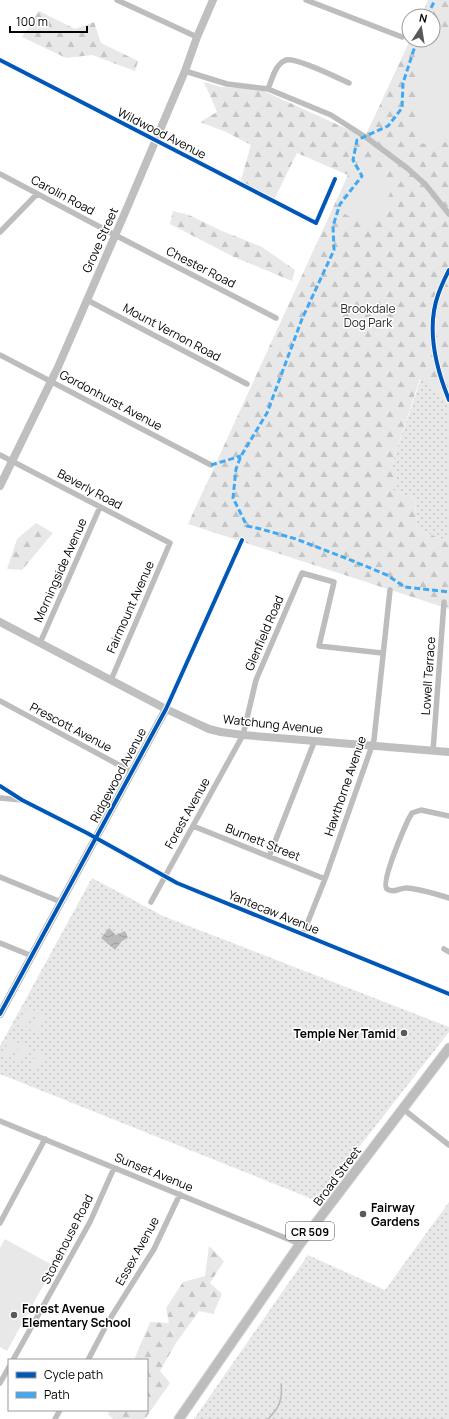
<svg xmlns="http://www.w3.org/2000/svg" width="449" height="1419" viewBox="0 0 449 1419" font-family="Manrope,sans-serif">
<style>
.grass{fill:url(#grass-dots)}
.forest{fill:url(#forest-firs)}
.garden{fill:#e8e8e8}
.water{fill:url(#water-waves)}
.lines{fill:none;stroke-linecap:round;stroke-linejoin:round}
.stream{stroke:#bababa;stroke-width:1.5}
.primary-casing{stroke:#dbdbdb;stroke-width:11}
.street{stroke:#bdbdbd;stroke-width:5.5}
.secondary{stroke:#bfbfbf;stroke-width:8}
.primary{stroke:#bdbdbd;stroke-width:9}
.quiet{stroke:#3fa9f5;stroke-width:3;stroke-dasharray:6 3;stroke-linecap:butt}
.cycleway-casing{stroke:#fff;stroke-width:6}
.cycleway{stroke:#0057b8;stroke-width:4}
.poi-dot{fill:#595959;stroke:#fff;stroke-width:1.5}
.labels{text-anchor:middle;dominant-baseline:central;stroke-width:3;stroke-linejoin:round;paint-order:stroke}
.shield{fill:#fff;stroke:#4c4c4c;stroke-width:1}
.shield-label{font-size:11px;font-weight:bold;fill:#000}
.street-label{font-size:12px;fill:#000;stroke:#fff}
.park-label{font-size:12px;fill:#2d2d2d;stroke:#fff}
.poi-label{font-size:12px;font-weight:bold;fill:#000;stroke:#fff;text-anchor:start}
</style>
<defs>
<pattern id="grass-dots" width="8" height="8" patternUnits="userSpaceOnUse"><rect width="8" height="8" fill="#e8e8e8"/><path d="M2 2h.1M6 6h.1" fill="none" stroke="#c5c5c5" stroke-width="1.8" stroke-linecap="round"/></pattern>
<pattern id="forest-firs" width="22" height="20" patternUnits="userSpaceOnUse"><rect width="22" height="20" fill="#e8e8e8"/><path d="M5 1l3.5 6h-7zM16 11l3.5 6h-7z" fill="#c5c5c5"/></pattern>
<pattern id="water-waves" width="16" height="10" patternUnits="userSpaceOnUse"><rect width="16" height="10" fill="#bababa"/><path d="M0 5q4-4 8 0t8 0" fill="none" stroke="#9e9e9e"/></pattern>
</defs>
<rect width="100%" height="100%" fill="#fff"/>
<path class="grass" d="M 421,379 L 449,401 L 449,542 L 417,529 L 415,499 L 392,490 L 392,463 Z
M 92,878 L 163,916 L 449,1027 L 449,1032 L 317,1201 L 0,1074 L 0,1046 Z
M 449,1202 L 449,1419 L 194,1419 L 308,1255 L 385,1290 Z"/>
<path class="forest" d="M 428,0 L 449,0 L 449,401 L 420,379 L 392,463 L 396,481 L 393,490 L 415,499 L 417,529 L 449,542 L 449,609 L 188,524 L 348,175 L 297,153 L 273,202 L 240,183 L 251,145 L 226,132 L 200,122 L 217,112 L 204,82 L 221,87 L 259,89 L 365,137 L 410,40 L 433,40 L 433,16 L 421,16 Z
M 39,11 L 75,29 L 94,22 L 101,43 L 138,61 L 135,71 L 92,55 L 66,58 L 22,37 Z
M 173,211 L 189,215 L 222,231 L 262,247 L 295,270 L 292,281 L 234,257 L 170,224 Z
M 36,523 L 53,533 L 22,570 L 7,569 L 17,539 Z
M 209,1246 L 224,1261 L 210,1283 L 222,1294 L 213,1314 L 199,1311 L 176,1343 L 160,1371 L 170,1383 L 145,1419 L 113,1419 L 108,1414 L 109,1410 L 147,1410 L 147,1360 L 134,1360 L 150,1322 L 169,1323 L 166,1308 L 183,1282 L 205,1276 Z"/>
<path class="garden" d="M 433,32 L 449,32 L 449,142 L 415,144 L 417,61 L 427,59 L 428,40 L 433,40 Z
M 359,159 L 394,185 L 373,230 L 338,210 Z
M 27,1007 L 35,1011 L 26,1027 L 19,1023 Z
M 38,1013 L 46,1017 L 37,1033 L 29,1029 Z
M 11,1038 L 18,1042 L 10,1058 L 2,1054 Z
M 21,1044 L 29,1048 L 20,1064 L 12,1060 Z
M 37,1052 L 45,1057 L 36,1073 L 29,1068 Z
M 5,1239 L 54,1266 L 7,1351 L 0,1347 L 0,1248 Z"/>
<path class="water" d="M 109,928 L 116,935 L 125,931 L 128,938 L 122,941 L 115,950 L 101,938 Z"/>
<g class="lines">
<path class="stream" d="M 268,1419 C 279,1408 283,1400 281,1384"/>
<g class="primary-casing">
<path id="primary" d="M 179,1419 L 300,1244 L 449,1048"/>
</g>
<path class="street" d="M 117,0 L 197,37
M 306,0 L 402,37
M 0,60 L 316,223 L 335,179
M 185,71 L 227,84 L 268,89 L 331,115 L 367,138 L 407,168 L 425,184 L 449,214
M 268,89 C 272,80 275,64 286,60 C 296,57 338,78 349,83
M 0,174 L 115,235 L 276,318
M 0,232 L 37,194
M 449,270 C 445,278 441,286 438,295 C 426,329 436,368 449,400
M 87,300 L 247,384
M 0,355 L 211,465
M 0,455 L 170,543 L 111,680
M 40,643 L 100,507
M 0,701 L 132,772
M 166,709 L 242,540
M 433,751 L 444,602
M 0,786 L 22,800 L 87,833 L 177,883 L 449,994
M 0,798 L 22,800
M 449,816 L 421,810 L 412,813 L 408,820 C 404,829 380,883 387,889 C 393,894 401,887 407,888 C 421,889 436,894 449,898
M 193,826 L 325,879
M 269,857 L 315,740
M 0,877 L 61,902
M 151,902 L 243,735 L 256,680 L 302,573 L 334,582 L 319,646 L 382,653
M 303,934 L 325,879 L 374,740 L 390,590
M 0,943 L 32,956
M 444,949 L 449,952
M 403,1109 L 449,1145
M 0,1121 L 300,1244
M 0,1223 L 45,1139
M 13,1360 L 90,1222 L 114,1168
M 88,1360 L 108,1322 L 154,1249 L 180,1194
M 0,1383 L 9,1367
M 55,1419 L 60,1410"/>
<path class="secondary" d="M 0,486 L 58,367 L 127,208 L 185,71 L 197,37 L 213,0
M 0,622 L 166,709 L 196,723 L 209,729 L 221,732 L 243,735 L 449,752
M 0,1014 L 166,709"/>
<use href="#primary" class="primary"/>
<path class="quiet" d="M 427,16 L 435,0
M 417,40 L 403,83 L 402,108 L 388,126 L 357,140 L 353,160 L 362,176 L 340,204 L 333,226 L 334,250 L 302,319 L 267,413 L 241,456 L 236,469 L 233,498 L 247,526 L 261,529 L 296,539 L 353,561 L 387,575 L 405,587 L 449,592
M 211,465 L 241,456"/>
<g class="cycleway-casing">
<path id="cycleway" d="M 0,60 L 316,223 L 335,179
M 449,270 C 445,278 441,286 438,295 C 426,329 436,368 449,400
M 0,786 L 22,800 L 87,833 L 177,883 L 449,994
M 0,1014 L 166,709 L 242,540"/>
</g>
<use href="#cycleway" class="cycleway"/>
</g>
<g class="poi-dot">
<circle cx="404" cy="1033" r="4"/>
<circle cx="363" cy="1214" r="4"/>
<circle cx="14" cy="1315" r="4"/>
</g>
<g class="labels">
<rect class="shield" x="286" y="1222" width="48" height="18" rx="3"/>
<g class="shield-label">
<text x="310" y="1231">CR 509</text>
</g>
<g class="street-label">
<text transform="translate(162 133) rotate(27)">Wildwood Avenue</text>
<text transform="translate(63 195) rotate(28)">Carolin Road</text>
<text transform="translate(100 240) rotate(-66)">Grove Street</text>
<text transform="translate(201 267) rotate(27)">Chester Road</text>
<text transform="translate(172 332) rotate(28)">Mount Vernon Road</text>
<text transform="translate(111 400) rotate(28)">Gordonhurst Avenue</text>
<text transform="translate(90 489) rotate(28)">Beverly Road</text>
<text transform="translate(60 570) rotate(-66)">Morningside Avenue</text>
<text transform="translate(130 607) rotate(-66)">Fairmount Avenue</text>
<text transform="translate(264 633) rotate(-67)">Glenfield Road</text>
<text transform="translate(428 676) rotate(-86)">Lowell Terrace</text>
<text transform="translate(273 724) rotate(6)">Watchung Avenue</text>
<text transform="translate(71 727) rotate(28)">Prescott Avenue</text>
<text transform="translate(118 775) rotate(-62)">Ridgewood Avenue</text>
<text transform="translate(345 786) rotate(-71)">Hawthorne Avenue</text>
<text transform="translate(187 813) rotate(-61)">Forest Avenue</text>
<text transform="translate(263 842) rotate(22)">Burnett Street</text>
<text transform="translate(274 912) rotate(22)">Yantecaw Avenue</text>
<text transform="translate(154 1172) rotate(22)">Sunset Avenue</text>
<text transform="translate(337 1176) rotate(-53)">Broad Street</text>
<text transform="translate(67 1239) rotate(-63)">Stonehouse Road</text>
<text transform="translate(137 1251) rotate(-61)">Essex Avenue</text>
</g>
<g class="park-label">
<text x="368" y="308">Brookdale<tspan x="368" dy="14">Dog Park</tspan></text>
</g>
<g class="poi-label">
<text x="396" y="1033" text-anchor="end">Temple Ner Tamid</text>
<text x="371" y="1207">Fairway<tspan x="371" dy="14">Gardens</tspan></text>
<text x="22" y="1308">Forest Avenue<tspan x="22" dy="14">Elementary School</tspan></text>
</g>
</g>
<rect x="8" y="1359" width="140" height="52" fill="#ffffff" stroke="#999999"/>
<rect x="16" y="1372" width="20" height="6" fill="#0057b8" stroke="#999999"/>
<text x="44" y="1379" font-size="12" fill="#000000">Cycle path</text>
<rect x="16" y="1392" width="20" height="6" fill="#3fa9f5" stroke="#999999"/>
<text x="44" y="1399" font-size="12" fill="#000000">Path</text>
<g transform="translate(421 28) rotate(12)"><circle r="19" fill="#ffffff" stroke="#999999"/>
<path d="M0-3L7 15L0 10L-7 15Z" fill="#595959"/>
<text y="-6" font-size="11" font-weight="bold" text-anchor="middle" fill="#000000">N</text>
</g>
<path d="M10 26v6h77v-6" fill="none" stroke="#000000" stroke-width="2"/>
<text x="16" y="26" font-size="12" fill="#000000" stroke="#ffffff" stroke-width="3" paint-order="stroke">100 m</text>
</svg>
